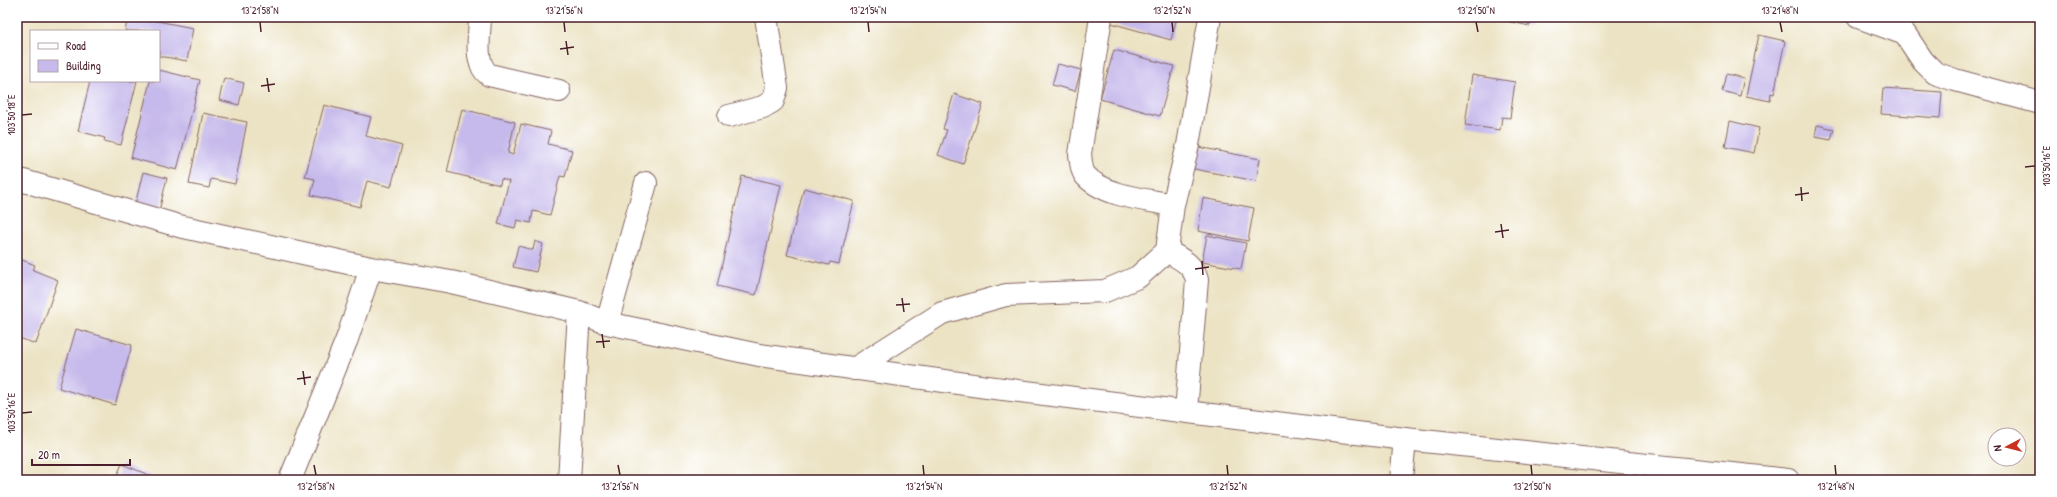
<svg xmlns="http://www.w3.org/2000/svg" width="2057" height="497" viewBox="0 0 2057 497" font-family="'Patrick Hand',sans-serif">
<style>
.building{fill:#c6b9eb}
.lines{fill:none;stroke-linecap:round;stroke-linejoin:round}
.street-casing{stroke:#836461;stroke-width:24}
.street{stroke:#fff;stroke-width:22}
.ticks{fill:none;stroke:#4a1f2b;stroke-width:1.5}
.neatline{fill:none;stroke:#4a1f2b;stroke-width:1.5}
.ticks-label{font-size:10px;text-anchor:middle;fill:#4a1f2b}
</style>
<rect width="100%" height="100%" fill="#fff"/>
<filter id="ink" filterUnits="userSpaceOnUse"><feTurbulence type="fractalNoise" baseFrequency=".025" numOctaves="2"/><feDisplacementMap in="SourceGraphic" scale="8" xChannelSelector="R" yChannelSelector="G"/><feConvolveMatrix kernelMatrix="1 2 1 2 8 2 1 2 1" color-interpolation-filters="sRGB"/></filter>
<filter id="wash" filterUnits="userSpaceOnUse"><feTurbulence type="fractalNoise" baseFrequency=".012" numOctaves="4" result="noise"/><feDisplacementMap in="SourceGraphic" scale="16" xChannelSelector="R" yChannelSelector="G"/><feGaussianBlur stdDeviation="0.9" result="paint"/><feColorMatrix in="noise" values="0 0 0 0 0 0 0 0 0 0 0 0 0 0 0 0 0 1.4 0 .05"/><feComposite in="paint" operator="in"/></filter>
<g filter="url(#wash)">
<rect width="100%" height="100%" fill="#ece3c4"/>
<g id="blocks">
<path class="building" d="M 128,17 L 137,17 L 193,28 L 187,61 L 159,56 L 159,31 L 125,31 Z
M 1105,17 L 1177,17 L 1171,40 L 1104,21 Z
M 1487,17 L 1532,17 L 1530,26 Z
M 1759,35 L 1785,41 L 1774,94 L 1771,93 L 1770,101 L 1746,96 Z
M 1114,50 L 1174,66 L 1160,116 L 1100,99 Z
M 1058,64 L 1081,70 L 1075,91 L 1052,85 Z
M 159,70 L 200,80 L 177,170 L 131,158 L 150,81 L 159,81 Z
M 1726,74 L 1744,78 L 1740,96 L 1722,91 Z
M 1472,75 L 1515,82 L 1510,118 L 1502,117 L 1500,130 L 1465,125 Z
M 224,78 L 244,83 L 239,105 L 219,100 Z
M 90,81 L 137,81 L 121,145 L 104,141 L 105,138 L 78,131 Z
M 1883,88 L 1942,92 L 1940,118 L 1881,114 Z
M 954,94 L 983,104 L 963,164 L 938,155 L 947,130 L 943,129 Z
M 324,105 L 371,117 L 366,136 L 402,146 L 391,187 L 367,181 L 360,207 L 311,195 L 315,179 L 305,177 Z
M 462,109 L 515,122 L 508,153 L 513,155 L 521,124 L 551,131 L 548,144 L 572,150 L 565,177 L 560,176 L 550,215 L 533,211 L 531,223 L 517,220 L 515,228 L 498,224 L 509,181 L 501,179 L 500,185 L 447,172 Z
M 203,113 L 247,122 L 235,184 L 211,179 L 209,188 L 189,184 Z
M 1730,121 L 1759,128 L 1754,153 L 1725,147 Z
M 1817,125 L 1834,129 L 1831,140 L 1815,137 Z
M 1198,147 L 1260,159 L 1256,181 L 1194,169 Z
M 143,172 L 167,178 L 159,211 L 135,205 Z
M 742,176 L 781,185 L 756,295 L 717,286 Z
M 804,188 L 854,201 L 839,264 L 830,262 L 829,265 L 787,255 Z
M 1203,198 L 1254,208 L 1248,241 L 1198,231 Z
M 1207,235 L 1246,243 L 1241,269 L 1202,262 Z
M 535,241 L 543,244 L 536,272 L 513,267 L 518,246 L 533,250 Z
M 17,258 L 35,265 L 33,270 L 58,280 L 36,344 L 19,338 L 17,342 Z
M 76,329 L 132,345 L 115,405 L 59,388 Z
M 122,464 L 161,480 L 115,480 Z"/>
</g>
</g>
<g filter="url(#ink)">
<use href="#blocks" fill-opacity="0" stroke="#836461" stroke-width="1"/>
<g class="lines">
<g class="street-casing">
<path id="street" d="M 480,17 C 480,35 473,63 489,75 L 559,91
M 1101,17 L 1080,154 C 1081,161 1081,170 1085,175 C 1102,196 1148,200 1173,205
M 1858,17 L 1905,34 L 1923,61 L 1935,73 L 1955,80 L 2040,103
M 729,116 L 763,107 L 773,101 L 777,88 L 766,17
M 17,179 L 179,226 L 371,268 L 451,282 L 579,312 L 607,323 L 759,355 L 987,387 L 1405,439 L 1788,480
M 607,323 L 646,183
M 854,369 L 942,313 L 1006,295 L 1105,291 L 1138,277 L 1167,251
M 1186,411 L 1197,280 C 1193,264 1181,259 1167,251 L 1173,205 L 1188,145 L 1210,17
M 290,480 L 347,339 L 371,268
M 569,480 L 579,312
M 1401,480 L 1405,439"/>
</g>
<use href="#street" class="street"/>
</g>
</g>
<path class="ticks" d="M 260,22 L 261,32M 564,22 L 565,32M 868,22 L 869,32M 1172,22 L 1173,32M 1476,22 L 1478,32M 1780,22 L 1782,32M 566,41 L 568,55M 560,49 L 574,47M 267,78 L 269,92M 261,86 L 275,84M 22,115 L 32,114M 2025,167 L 2035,166M 1801,187 L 1802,201M 1795,195 L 1809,193M 1501,224 L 1503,238M 1495,232 L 1509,230M 1202,261 L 1203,275M 1195,269 L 1209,267M 902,298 L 904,312M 896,305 L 910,304M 602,334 L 604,348M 596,342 L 610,341M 303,371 L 305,385M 297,379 L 311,377M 22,413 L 32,412M 314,465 L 316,475M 618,465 L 620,475M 923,465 L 924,475M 1227,465 L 1228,475M 1531,465 L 1532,475M 1835,465 L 1836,475"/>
<rect width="2057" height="497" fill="none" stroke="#fff" stroke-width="44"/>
<rect x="30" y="30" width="130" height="52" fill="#ffffff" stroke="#b7a5aa"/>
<rect x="38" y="43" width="20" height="6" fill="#ffffff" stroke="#b7a5aa"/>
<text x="66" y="50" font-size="12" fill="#4a1f2b">Road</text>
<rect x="38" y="60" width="20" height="12" fill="#c6b9eb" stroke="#b7a5aa"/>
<text x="66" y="70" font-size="12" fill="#4a1f2b">Building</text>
<g transform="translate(2007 447) rotate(263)"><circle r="19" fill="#ffffff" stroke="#b7a5aa"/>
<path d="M0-3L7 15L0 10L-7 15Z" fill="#c8321e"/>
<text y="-6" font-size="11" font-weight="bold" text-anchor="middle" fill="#4a1f2b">N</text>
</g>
<path d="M32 459v6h98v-6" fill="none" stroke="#4a1f2b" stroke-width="2"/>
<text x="38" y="459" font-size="12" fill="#4a1f2b" stroke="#ffffff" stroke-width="3" paint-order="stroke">20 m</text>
<rect x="22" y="22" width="2013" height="453" class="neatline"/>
<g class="ticks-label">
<text x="260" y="14">13°21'58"N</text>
<text x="564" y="14">13°21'56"N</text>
<text x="868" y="14">13°21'54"N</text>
<text x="1172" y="14">13°21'52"N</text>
<text x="1476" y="14">13°21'50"N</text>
<text x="1780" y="14">13°21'48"N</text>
<text transform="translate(11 115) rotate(-90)" y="4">103°50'18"E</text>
<text transform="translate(2046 166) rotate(-90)" y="4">103°50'16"E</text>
<text transform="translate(11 413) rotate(-90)" y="4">103°50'16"E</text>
<text x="316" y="490">13°21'58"N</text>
<text x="620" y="490">13°21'56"N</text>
<text x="924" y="490">13°21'54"N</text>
<text x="1228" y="490">13°21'52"N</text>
<text x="1532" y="490">13°21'50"N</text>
<text x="1836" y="490">13°21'48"N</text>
</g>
</svg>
